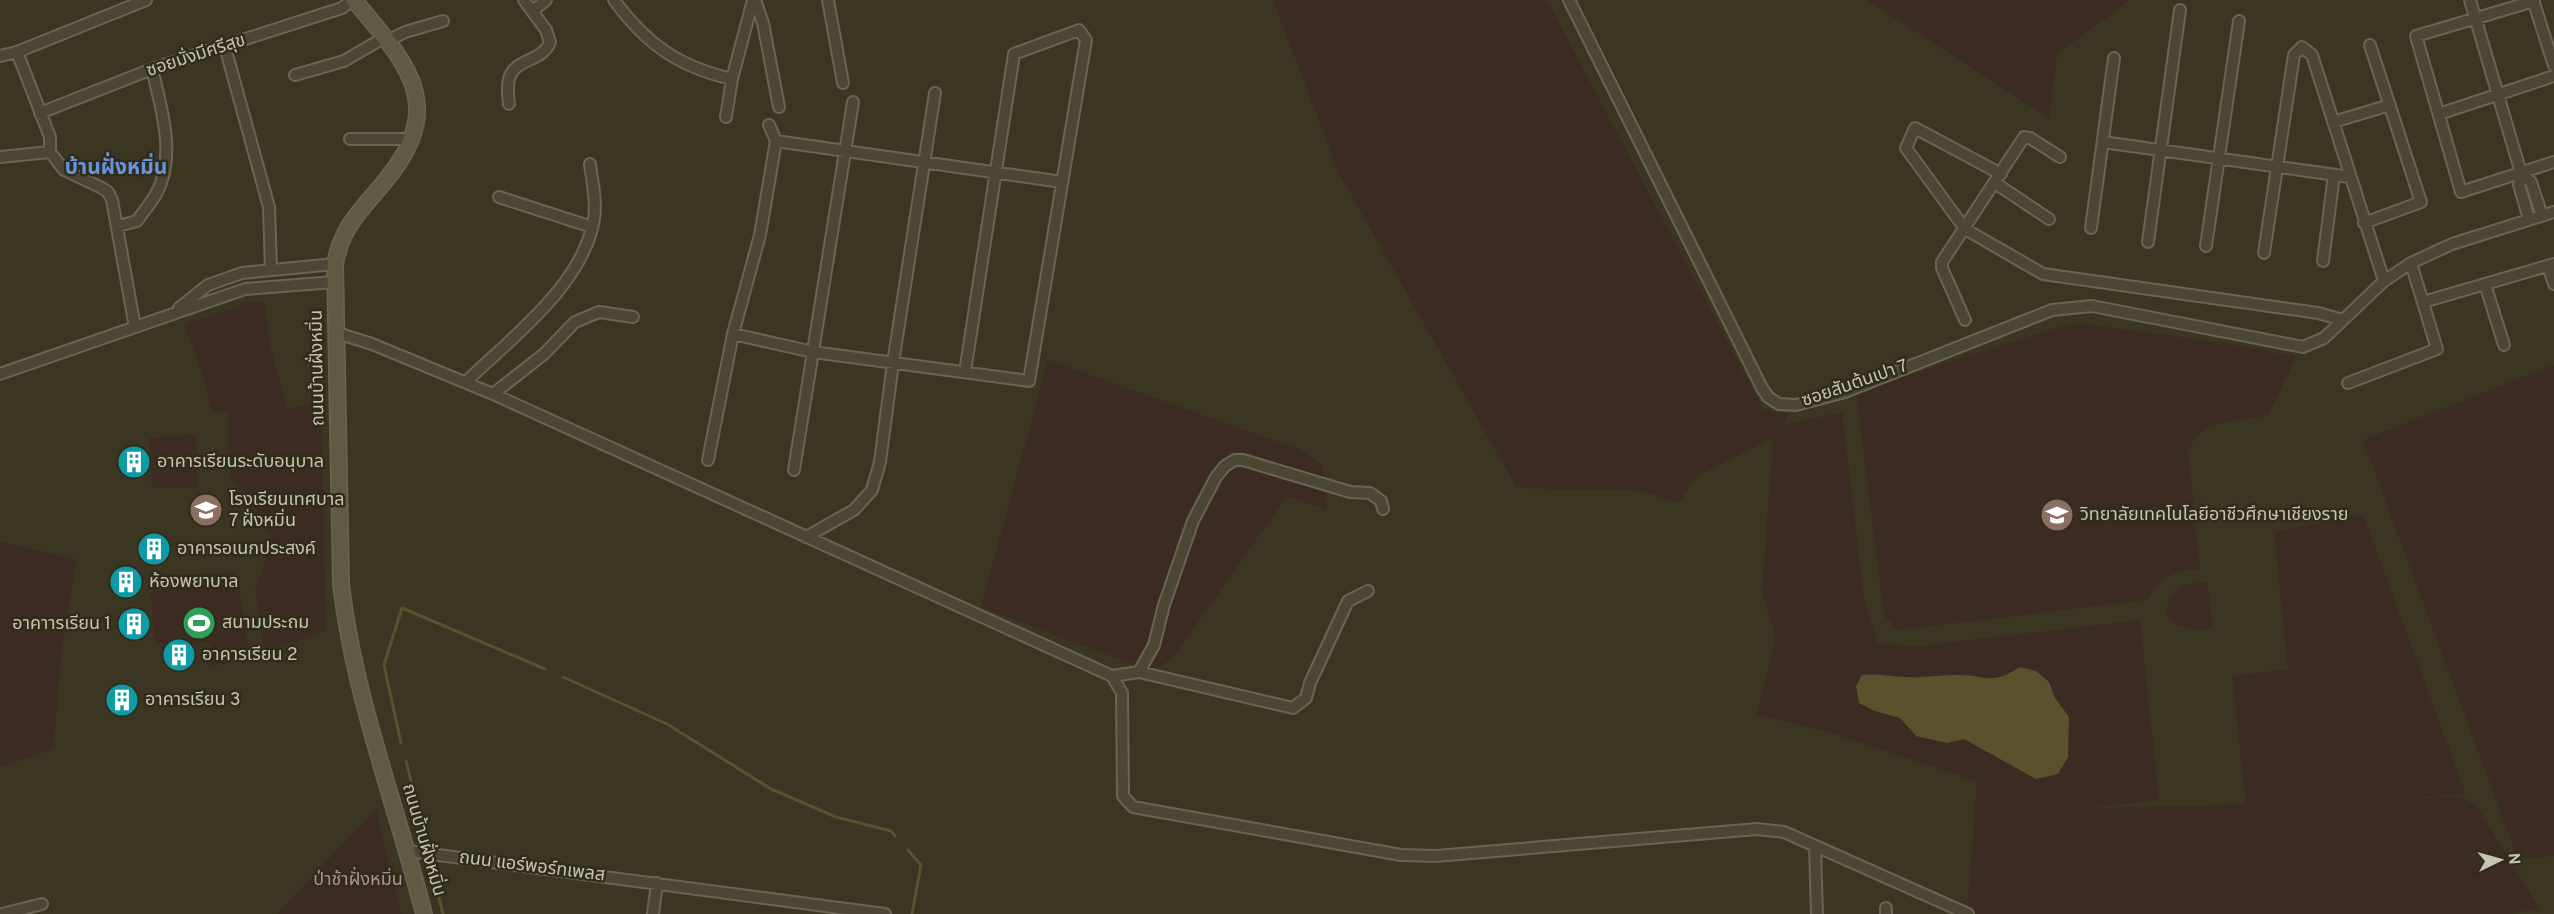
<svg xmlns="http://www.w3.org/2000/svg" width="2554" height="914" viewBox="0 0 2554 914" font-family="Overpass,'Noto Sans Thai',sans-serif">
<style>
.green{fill:#3c2b23}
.water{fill:#5a512d}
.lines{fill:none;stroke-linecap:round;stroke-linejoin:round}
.stream{stroke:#5a512d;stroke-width:3}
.street-casing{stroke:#696553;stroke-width:14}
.secondary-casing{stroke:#696553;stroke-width:18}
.street{stroke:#4c4735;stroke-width:10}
.secondary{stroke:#5f5a42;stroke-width:15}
.labels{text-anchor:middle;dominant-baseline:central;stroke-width:5;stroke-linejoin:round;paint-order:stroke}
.street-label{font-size:18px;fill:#c8c3b0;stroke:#302c1a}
.poi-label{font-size:18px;fill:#c8c3b0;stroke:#302c1a;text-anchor:start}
.park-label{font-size:18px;fill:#b38ca1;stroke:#302c1a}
.quarter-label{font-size:21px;font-weight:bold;fill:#6a92dd;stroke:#302c1a}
</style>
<rect width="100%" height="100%" fill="#3b3621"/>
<path class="green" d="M 1273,0 L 1547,0 L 1763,409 L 1789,414 L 1781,426 L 1842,412 L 1864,598 L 1878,644 L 1918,646 L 2140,620 L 2159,800 L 2082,809 L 2246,804 L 2232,676 L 2288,669 L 2274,532 L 2363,514 L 2466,795 L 2327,801 L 2459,797 L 2476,805 L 2539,908 L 2509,914 L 1967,914 L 1977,781 L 1832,733 L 1757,715 L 1776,638 L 1762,592 L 1773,438 L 1694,478 L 1679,503 L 1642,491 L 1517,488 L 1339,173 Z
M 1867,0 L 2130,0 L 2057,54 L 2049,118 Z
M 264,301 L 271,349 L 287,409 L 321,400 L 326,631 L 265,652 L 255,590 L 266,559 L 269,536 L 254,506 L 230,479 L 227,410 L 212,413 L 200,366 L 184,325 L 250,302 Z
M 2085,324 L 2230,344 L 2296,357 L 2268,415 C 2248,420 2220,420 2203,431 C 2197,435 2193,443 2188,449 L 2200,569 C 2172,572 2161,574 2148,600 L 1897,630 L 1884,615 L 1856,392 L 2066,325 Z
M 1048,360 L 1301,450 L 1323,466 L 1327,510 L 1287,496 L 1175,655 L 1154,672 L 981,607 Z
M 2554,365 L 2554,856 L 2518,859 L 2363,440 Z
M 196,434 L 198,487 L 152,488 L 149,438 Z
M 0,542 L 76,559 L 61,658 L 53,749 L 0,767 Z
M 236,572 L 251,658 L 211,666 L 211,643 L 156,643 L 153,631 L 150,577 Z
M 2207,582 L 2213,629 C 2196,631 2160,629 2168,603 C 2170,597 2173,591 2179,588 C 2187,583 2198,583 2207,582 Z
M 376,809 L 401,914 L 277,914 Z"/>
<path class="water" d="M 2020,667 L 2036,671 L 2049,682 L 2055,698 L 2069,717 L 2068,757 L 2058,774 L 2036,779 L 1964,739 L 1947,743 L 1916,736 L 1900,718 L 1875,711 L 1859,703 L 1856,686 L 1862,675 C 1879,673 1893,677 1910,677 C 1925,678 1941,675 1957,675 C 1988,674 1988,687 2020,667 Z"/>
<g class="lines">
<path class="stream" d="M 563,677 L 667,724 L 771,789 L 836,817 L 891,831 L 895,836
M 401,743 L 384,665 L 402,608 L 545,669
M 406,761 L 427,845
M 908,850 L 921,865 L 912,914
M 431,863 L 443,914"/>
<g class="street-casing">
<path id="street" d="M 614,0 C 646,44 679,67 732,79
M 755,0 L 763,23 L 779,107
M 828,0 L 843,83
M 1569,0 L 1762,388 L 1768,397 L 1779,404 L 1796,405 L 1845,392 L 2052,310 L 2092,306 L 2303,347 L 2324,338 L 2384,281 L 2411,263 L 2452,244 L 2554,212
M 2470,0 L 2521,173 L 2519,185 L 2529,219
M 2533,0 L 2554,66
M 2534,1 L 2416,36 L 2461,192 L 2554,162
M 533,11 L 546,0
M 387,41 L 405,32 L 443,21
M 225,47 L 269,207 L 271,270
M 17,52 L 50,137 L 50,152
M 0,56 L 17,52 L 146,0
M 295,75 L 344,61 L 385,37
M 509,104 C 508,96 507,87 509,79 C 514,58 543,62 550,42 L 546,30 L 524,0
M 40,113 L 152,69 L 342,8 L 352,0
M 2439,114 L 2554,76
M 726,117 L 732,79 L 753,0
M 2333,122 L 2390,105
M 350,139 L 413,139
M 776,141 L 1062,182
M 2103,142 L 2350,177
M 0,157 L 50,152 L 64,170 L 102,188 L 108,192 L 112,200 L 135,327
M 2521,173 L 2531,182 L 2542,216
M 2001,174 L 1915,128 L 1906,148 L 1965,229 L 2043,274 L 2318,313 L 2343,320
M 1995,183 L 2049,219
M 499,197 L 592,227
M 2364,223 L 2421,202 L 2370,45
M 118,226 L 137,221 C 143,212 151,203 156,194 C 177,157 161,107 152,69
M 2091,228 L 2114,58
M 2148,242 L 2180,10
M 2206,246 L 2239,21
M 2264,253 L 2294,55 L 2302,47 L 2312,55 L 2384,281
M 2323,261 L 2334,175
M 2548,266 L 2554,284
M 2485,284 L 2504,345
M 2423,302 L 2554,264
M 179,308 L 208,285 L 242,273 L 335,264
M 1965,320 L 1942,268 L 1942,262 L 2024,137 L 2030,138 L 2060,157
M 337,333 L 372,344 L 493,394 L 1112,676 L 1122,693 L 1123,796 L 1133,807 L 1401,855 L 1436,856 L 1757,829 L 1784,832 L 1968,914
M 733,334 L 813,352 L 1029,381 L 1086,40 L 1079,30 L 1014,54 L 965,372
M 0,374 L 245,289 L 335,282
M 466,382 C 512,337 583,285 594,219 C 597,201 592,181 590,164
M 2348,383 L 2437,349 L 2411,263
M 493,394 L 544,354 L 575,322 L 599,312 L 633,317
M 708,460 L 733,334 L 760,235 L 776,141 L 769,125
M 794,470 L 853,102
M 806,537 L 854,510 L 872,490 L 880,462 L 893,363 L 935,93
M 1139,672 L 1154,645 L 1164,605 L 1193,521 L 1216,477 L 1225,466 L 1235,460 L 1243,460 L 1350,492 L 1370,493 L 1381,501 L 1383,509
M 1112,676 L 1139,672 L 1293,708 L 1306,698 L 1310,683 L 1348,601 L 1368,591
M 1815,847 L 1817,914
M 408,851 L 885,914
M 1886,908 L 1886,914
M 2,914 L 42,904
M 653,914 L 657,883"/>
</g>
<g class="secondary-casing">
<path id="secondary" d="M 354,0 C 410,67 449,107 381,186 C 359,212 341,229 335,264 L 341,584 C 354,697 396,804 424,914"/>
</g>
<use href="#street" class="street"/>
<use href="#secondary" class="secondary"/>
</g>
<defs>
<g id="building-disc" transform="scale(1.725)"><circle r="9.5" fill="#0f9aa8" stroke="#302c1a"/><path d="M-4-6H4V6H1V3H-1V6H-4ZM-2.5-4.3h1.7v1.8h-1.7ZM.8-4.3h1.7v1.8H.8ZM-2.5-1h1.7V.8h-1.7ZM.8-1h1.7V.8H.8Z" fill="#fff"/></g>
<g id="school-disc" transform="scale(1.725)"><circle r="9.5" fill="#8d6e63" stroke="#302c1a"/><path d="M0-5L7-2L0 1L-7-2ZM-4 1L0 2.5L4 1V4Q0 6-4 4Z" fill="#fff"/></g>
<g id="university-disc" transform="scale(1.725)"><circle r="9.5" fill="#8d6e63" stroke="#302c1a"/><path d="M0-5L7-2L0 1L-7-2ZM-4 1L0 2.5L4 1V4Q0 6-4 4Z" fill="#fff"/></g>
<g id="stadium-disc" transform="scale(1.725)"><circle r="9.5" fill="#2e9e5b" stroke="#302c1a"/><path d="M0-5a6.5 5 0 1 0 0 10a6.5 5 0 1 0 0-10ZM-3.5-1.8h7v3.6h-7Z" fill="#fff"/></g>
</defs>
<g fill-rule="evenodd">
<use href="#building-disc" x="134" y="462"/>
<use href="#school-disc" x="206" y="510"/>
<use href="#university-disc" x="2057" y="515"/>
<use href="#building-disc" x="154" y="549"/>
<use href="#building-disc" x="126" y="582"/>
<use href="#stadium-disc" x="199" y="623"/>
<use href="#building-disc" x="134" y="624"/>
<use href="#building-disc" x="179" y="655"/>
<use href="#building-disc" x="122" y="700"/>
</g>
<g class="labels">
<g class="street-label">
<text transform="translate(196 56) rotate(-18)">ซอยมั่งมีศรีสุข</text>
<text transform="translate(318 368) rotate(-91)">ถนนบ้านฝั่งหมิ่น</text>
<text transform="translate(1855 384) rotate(-19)">ซอยสันต้นเปา 7</text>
<text transform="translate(423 840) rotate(74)">ถนนบ้านฝั่งหมิ่น</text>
<text transform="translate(532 867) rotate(7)">ถนน แอร์พอร์ทเพลส</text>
</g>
<g class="poi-label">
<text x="157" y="462">อาคารเรียนระดับอนุบาล</text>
<text x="229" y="500">โรงเรียนเทศบาล<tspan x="229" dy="21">7 ฝั่งหมิ่น</tspan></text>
<text x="2080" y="515">วิทยาลัยเทคโนโลยีอาชีวศึกษาเชียงราย</text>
<text x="177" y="549">อาคารอเนกประสงค์</text>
<text x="149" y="582">ห้องพยาบาล</text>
<text x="222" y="623">สนามประถม</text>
<text x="111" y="624" text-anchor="end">อาคาารเรียน 1</text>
<text x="202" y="655">อาคารเรียน 2</text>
<text x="145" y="700">อาคารเรียน 3</text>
</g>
<g class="park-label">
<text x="358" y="880">ป่าช้าฝั่งหมิ่น</text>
</g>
<g class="quarter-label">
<text x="116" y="168">บ้านฝั่งหมิ่น</text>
</g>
</g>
<g transform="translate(2500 860) rotate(85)" stroke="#302c1a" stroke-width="4.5" paint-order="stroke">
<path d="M0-4.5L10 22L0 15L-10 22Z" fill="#c8c3b0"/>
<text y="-9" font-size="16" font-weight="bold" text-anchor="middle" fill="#c8c3b0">N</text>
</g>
</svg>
